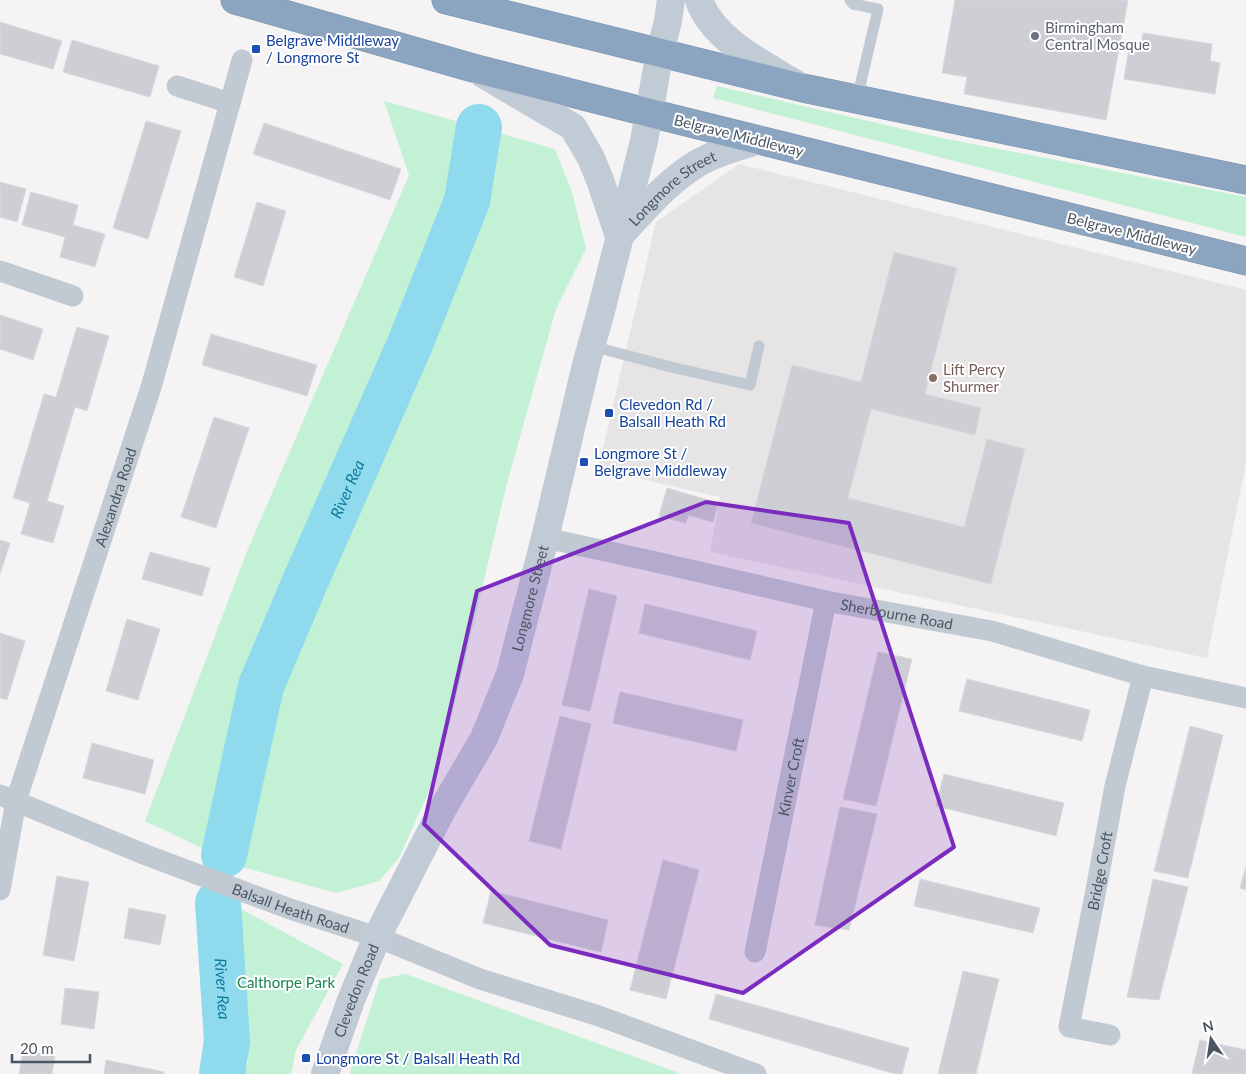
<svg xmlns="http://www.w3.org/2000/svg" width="1246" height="1074" viewBox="0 0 1246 1074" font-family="Lato,sans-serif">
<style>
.education{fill:#e6e4e5}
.green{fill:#c3f1d5}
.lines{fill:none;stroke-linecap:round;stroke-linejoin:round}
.river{stroke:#90daee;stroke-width:46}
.building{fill:#cdcfd5;stroke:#d7d9de}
.highway-casing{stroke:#7690ad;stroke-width:29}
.lane{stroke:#c1cad2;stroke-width:11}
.street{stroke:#c1cad2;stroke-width:21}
.secondary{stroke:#c1cbd6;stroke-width:28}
.highway{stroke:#8ba5c1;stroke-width:28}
.marked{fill:#7b2cbf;fill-opacity:0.2;stroke:#7b2cbf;stroke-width:4;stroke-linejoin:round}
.worship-dot{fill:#6b7280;stroke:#fff;stroke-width:2}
.transit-dot{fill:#1a4fb4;stroke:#fff;stroke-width:2}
.education-dot{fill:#8d6e63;stroke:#fff;stroke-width:2}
.labels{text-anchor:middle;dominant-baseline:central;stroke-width:4;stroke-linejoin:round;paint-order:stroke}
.worship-label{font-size:15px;fill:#5b616d;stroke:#fff;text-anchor:start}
.transit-label{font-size:15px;fill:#164399;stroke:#fff;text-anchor:start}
.street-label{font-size:15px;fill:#4a5661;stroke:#fff}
.education-label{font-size:15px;fill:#785e54;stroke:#fff;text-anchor:start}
.park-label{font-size:15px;fill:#17864f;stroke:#fff}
.water-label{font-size:16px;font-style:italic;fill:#0c7c9b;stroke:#fff}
</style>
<rect width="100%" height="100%" fill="#f5f3f3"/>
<path class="education" d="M 739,164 L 1246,290 L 1246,463 L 1207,658 L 710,552 L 720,497 L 598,469 L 656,222 Z"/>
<path class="green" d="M 717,86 L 942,138 L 1246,197 L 1246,237 L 713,98 Z
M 384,101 L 555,149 L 572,192 L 586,249 L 556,309 L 507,483 L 447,735 L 427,796 L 399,858 L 379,881 L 336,893 L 242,867 L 145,821 L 245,556 L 409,175 Z
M 241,909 L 343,964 L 296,1050 L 291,1074 L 244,1074 L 248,1063 Z
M 406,974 L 682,1074 L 350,1074 L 354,1059 L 380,979 Z"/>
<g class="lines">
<g class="river">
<path id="s1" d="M 224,855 L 261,686 L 305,582 L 410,344 L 467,201 L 479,127"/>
<path id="s2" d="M 218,903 L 227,1041 L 222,1074"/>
</g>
</g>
<path class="building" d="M 955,0 L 1128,0 L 1106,120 L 964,94 L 967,77 L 942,73 Z
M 0,22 L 62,41 L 53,69 L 0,54 Z
M 1143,33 L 1212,44 L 1210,61 L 1220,63 L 1215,94 L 1124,79 L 1129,48 L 1140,50 Z
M 72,40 L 159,66 L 150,97 L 63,72 Z
M 146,121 L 181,131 L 148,239 L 113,228 Z
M 264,123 L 401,169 L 390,200 L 253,154 Z
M 0,182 L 26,189 L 17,222 L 0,217 Z
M 31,192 L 78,205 L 73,225 L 105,234 L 95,267 L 60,257 L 65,237 L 22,225 Z
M 257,202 L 286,211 L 263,286 L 234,277 Z
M 894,252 L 957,268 L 925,394 L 981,408 L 975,435 L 871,409 L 848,498 L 964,527 L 987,439 L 1025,449 L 991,584 L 751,523 L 792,365 L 861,382 Z
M 0,315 L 43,329 L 33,360 L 0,349 Z
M 77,327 L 109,336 L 87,411 L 75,407 L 47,501 L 64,506 L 53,543 L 21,534 L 30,503 L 13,498 L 44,394 L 56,397 Z
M 211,334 L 317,365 L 307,396 L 202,365 Z
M 214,417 L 249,428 L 216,528 L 181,517 Z
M 667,488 L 718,503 L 713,522 L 688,515 L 686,523 L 659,516 Z
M 0,540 L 10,543 L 0,574 Z
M 150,552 L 210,568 L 202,596 L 142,579 Z
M 589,589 L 617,596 L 590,711 L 562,705 Z
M 645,604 L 757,631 L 750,660 L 639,633 Z
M 127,619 L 160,629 L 138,700 L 106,691 Z
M 0,633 L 25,641 L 7,700 L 0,698 Z
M 878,652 L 912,659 L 876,806 L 843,799 Z
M 967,679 L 1090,710 L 1082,741 L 959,711 Z
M 620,692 L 743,720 L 736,751 L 613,723 Z
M 560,716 L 591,724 L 561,849 L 529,841 Z
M 1190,726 L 1223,735 L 1188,878 L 1154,871 Z
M 92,743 L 154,760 L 145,794 L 83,778 Z
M 944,774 L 1064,803 L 1056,836 L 936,806 Z
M 840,807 L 877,814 L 849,930 L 815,925 Z
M 663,860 L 699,870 L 666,999 L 630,990 Z
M 1246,866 L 1246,890 L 1240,888 Z
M 57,876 L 89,882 L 74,961 L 43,955 Z
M 920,879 L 1040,908 L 1033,933 L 914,906 Z
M 1153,879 L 1188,887 L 1159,1000 L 1127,997 Z
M 491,891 L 608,920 L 601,952 L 483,923 Z
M 129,908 L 166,915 L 160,945 L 124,938 Z
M 963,971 L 999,979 L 976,1074 L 938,1074 Z
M 65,988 L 99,992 L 94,1029 L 61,1024 Z
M 716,994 L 909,1048 L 902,1074 L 895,1074 L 709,1019 Z
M 1200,1040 L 1246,1050 L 1246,1074 L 1197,1074 L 1192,1073 Z
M 23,1050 L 55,1056 L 52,1074 L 19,1074 Z
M 106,1060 L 164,1072 L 164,1074 L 104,1074 Z"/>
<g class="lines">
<g class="highway-casing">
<path id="highway" d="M 235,0 L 473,68 L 650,113 L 1246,261
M 446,0 L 803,88 L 1246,180"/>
</g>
<path class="lane" d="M 850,0 L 853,4 L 878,9 L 857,99
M 591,346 L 671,367 L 750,385 L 759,346"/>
<g class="street">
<path d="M 177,86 L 230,103"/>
<path d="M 0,271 L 73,296"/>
<path id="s3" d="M 545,538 L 647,560 L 826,601 L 992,631 L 1143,676 L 1246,698"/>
<path id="s4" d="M 0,795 L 146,855 L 290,909 L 377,937 L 480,979 L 599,1016 L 756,1074"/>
<path id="s5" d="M 0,890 L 16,801 L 152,384 L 242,60"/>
<path id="s6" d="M 755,952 L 826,601"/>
<path id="s7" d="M 1110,1035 L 1069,1027 L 1097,885 L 1115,786 L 1143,676"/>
</g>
<g class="secondary">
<path d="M 699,0 C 712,39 763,64 796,84"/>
<path d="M 483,74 L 573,127 L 591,158 L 600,180 L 619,236"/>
<path id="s8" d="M 622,233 C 645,209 666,183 695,165 C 713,153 739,147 759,140"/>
<path id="s9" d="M 325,1074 L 351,1000 L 377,937 L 442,810 L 484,738 L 510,674 L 545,538 L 587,361 L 600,315 L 644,141 L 660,52 L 668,21 L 671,0"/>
</g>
<use href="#highway" class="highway"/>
</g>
<path class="marked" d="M 706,502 L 849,523 L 954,847 L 743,993 L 550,945 L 424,824 L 477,591 Z"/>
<circle class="worship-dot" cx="1035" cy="36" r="5"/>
<g class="transit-dot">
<rect x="251" y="44" width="10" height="10" rx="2.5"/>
<rect x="604" y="408" width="10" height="10" rx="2.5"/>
<rect x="579" y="457" width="10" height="10" rx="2.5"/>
<rect x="301" y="1053" width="10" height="10" rx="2.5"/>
</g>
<circle class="education-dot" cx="933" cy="378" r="5"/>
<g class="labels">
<g class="worship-label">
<text x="1045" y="27">Birmingham<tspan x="1045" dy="17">Central Mosque</tspan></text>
</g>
<g class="transit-label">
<text x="266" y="40">Belgrave Middleway<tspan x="266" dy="17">/ Longmore St</tspan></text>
<text x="619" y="404">Clevedon Rd /<tspan x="619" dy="17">Balsall Heath Rd</tspan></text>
<text x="594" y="453">Longmore St /<tspan x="594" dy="17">Belgrave Middleway</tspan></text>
<text x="316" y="1058">Longmore St / Balsall Heath Rd</text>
</g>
<g class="street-label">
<text transform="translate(739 135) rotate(14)">Belgrave Middleway</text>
<text stroke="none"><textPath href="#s8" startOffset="68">Longmore Street</textPath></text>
<text transform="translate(1132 233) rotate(14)">Belgrave Middleway</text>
<text stroke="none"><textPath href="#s5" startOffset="410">Alexandra Road</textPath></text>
<text stroke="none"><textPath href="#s9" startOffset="520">Longmore Street</textPath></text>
<text stroke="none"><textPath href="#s3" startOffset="360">Sherbourne Road</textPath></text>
<text stroke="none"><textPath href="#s6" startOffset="179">Kinver Croft</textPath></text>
<text stroke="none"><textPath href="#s7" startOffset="201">Bridge Croft</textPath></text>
<text stroke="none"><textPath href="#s4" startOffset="312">Balsall Heath Road</textPath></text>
<text stroke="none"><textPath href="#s9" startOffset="89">Clevedon Road</textPath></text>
</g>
<g class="education-label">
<text x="943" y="369">Lift Percy<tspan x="943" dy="17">Shurmer</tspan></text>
</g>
<g class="park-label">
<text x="286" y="982">Calthorpe Park</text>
</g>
<g class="water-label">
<text stroke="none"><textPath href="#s1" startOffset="388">River Rea</textPath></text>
<text stroke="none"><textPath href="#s2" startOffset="86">River Rea</textPath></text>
</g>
</g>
<g transform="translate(1211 1039) rotate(347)" stroke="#ffffff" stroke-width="4" paint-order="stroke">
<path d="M0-4L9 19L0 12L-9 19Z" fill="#4a5661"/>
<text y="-8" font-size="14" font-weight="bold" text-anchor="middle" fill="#4a5661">N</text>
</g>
<path d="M12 1054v8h78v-8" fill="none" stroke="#4a5661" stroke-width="2.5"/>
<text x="20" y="1054" font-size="15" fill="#4a5661" stroke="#ffffff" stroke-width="4" paint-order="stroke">20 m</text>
</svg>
